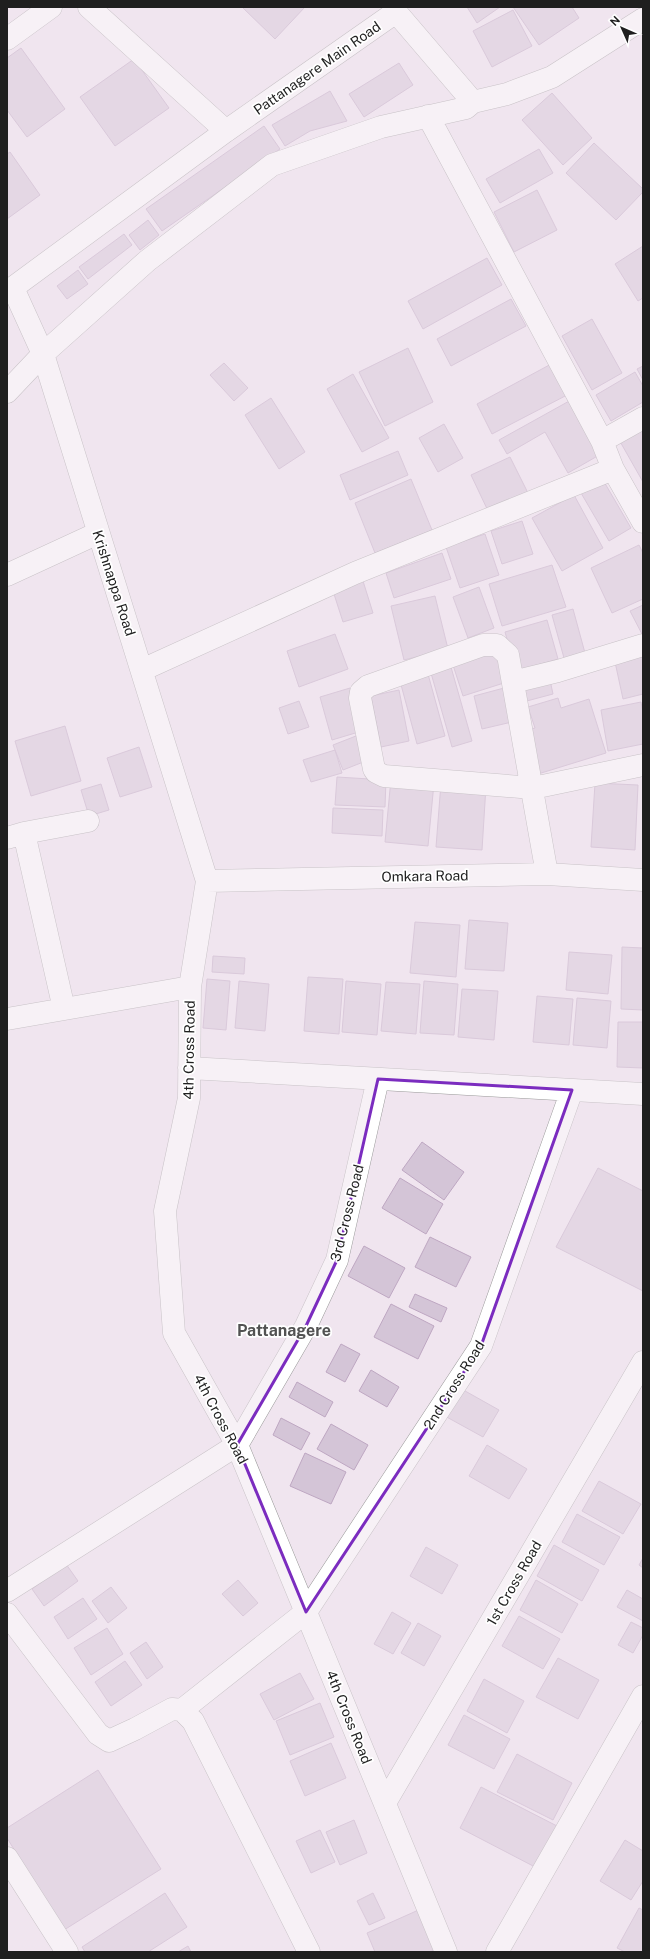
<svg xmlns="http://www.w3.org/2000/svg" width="650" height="1959" viewBox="0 0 650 1959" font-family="'Public Sans',sans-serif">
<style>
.building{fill:#d4c5d7;stroke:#bea7c2}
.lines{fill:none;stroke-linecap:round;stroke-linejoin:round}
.minor-casing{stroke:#999;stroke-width:23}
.minor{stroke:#fff;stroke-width:22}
.marked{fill:none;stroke:#7b2cbf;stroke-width:3;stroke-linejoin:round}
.labels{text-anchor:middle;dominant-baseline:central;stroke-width:3.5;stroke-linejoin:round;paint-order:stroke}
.street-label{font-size:14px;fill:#1f1f1f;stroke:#fff}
.quarter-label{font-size:16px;font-weight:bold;fill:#525252;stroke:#fff}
</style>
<rect width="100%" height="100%" fill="#f0e5ef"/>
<path class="building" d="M 242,7 L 305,7 L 275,39 Z
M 467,7 L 500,7 L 477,23 Z
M 513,7 L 572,7 L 579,18 L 539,45 Z
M 513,10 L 532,46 L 492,67 L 473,31 Z
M 21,48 L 65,109 L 27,137 L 7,110 L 7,58 Z
M 134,59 L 169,108 L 115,146 L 80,97 Z
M 399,63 L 413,85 L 364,117 L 349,94 Z
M 330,91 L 347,121 L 310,131 L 285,146 L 272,125 Z
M 552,93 L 592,138 L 563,165 L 522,120 Z
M 264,126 L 280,149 L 162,231 L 146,209 Z
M 594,143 L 643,189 L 643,192 L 616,220 L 566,173 Z
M 539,149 L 553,173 L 500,203 L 486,179 Z
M 10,152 L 40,195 L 7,219 L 7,154 Z
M 537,190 L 557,230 L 514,252 L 494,212 Z
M 148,220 L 159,235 L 140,250 L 129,235 Z
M 124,234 L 132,245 L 88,279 L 79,267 Z
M 643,246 L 643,298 L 638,301 L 615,264 Z
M 487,258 L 502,285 L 423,329 L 408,301 Z
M 78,270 L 88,284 L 67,299 L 57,286 Z
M 511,299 L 526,326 L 451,366 L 437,339 Z
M 592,319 L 622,373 L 592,390 L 562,336 Z
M 408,348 L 433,402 L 385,426 L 359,372 Z
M 224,363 L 248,388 L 234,401 L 210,375 Z
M 553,363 L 569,394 L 492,434 L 477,404 Z
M 643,366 L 643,380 L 637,369 Z
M 635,372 L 643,386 L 643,402 L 611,421 L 596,395 Z
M 353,374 L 389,438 L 362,452 L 327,389 Z
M 271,398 L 305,452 L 279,469 L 245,415 Z
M 571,400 L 601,454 L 568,473 L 545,432 L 507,454 L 499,440 Z
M 444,424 L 463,458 L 438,472 L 419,438 Z
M 643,424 L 643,482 L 618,438 Z
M 398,451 L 408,475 L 350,500 L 340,475 Z
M 510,457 L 528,493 L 489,513 L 471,475 Z
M 411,479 L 432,530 L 375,553 L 355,503 Z
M 603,480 L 631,528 L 609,541 L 581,493 Z
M 574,495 L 603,548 L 562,571 L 532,518 Z
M 522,521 L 533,554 L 502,564 L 491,531 Z
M 485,534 L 499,575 L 460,588 L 446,547 Z
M 639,545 L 643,553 L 643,599 L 612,613 L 591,568 Z
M 442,553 L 451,579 L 394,598 L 386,573 Z
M 552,565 L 566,607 L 502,626 L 489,584 Z
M 363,581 L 373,613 L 343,622 L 333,591 Z
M 479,587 L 494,628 L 468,638 L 453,597 Z
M 435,596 L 448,649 L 404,660 L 391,606 Z
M 643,605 L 643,636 L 630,611 Z
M 573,609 L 585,653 L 564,658 L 552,615 Z
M 547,620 L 558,659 L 516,671 L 505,632 Z
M 335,634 L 348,669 L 299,687 L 287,651 Z
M 497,649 L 507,682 L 463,696 L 452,662 Z
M 643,656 L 643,694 L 623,699 L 615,662 Z
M 449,660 L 472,741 L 452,747 L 429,666 Z
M 428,674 L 445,736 L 417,744 L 400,681 Z
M 550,680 L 553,694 L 523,702 L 519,688 Z
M 350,688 L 362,731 L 332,740 L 320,697 Z
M 504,688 L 512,722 L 482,729 L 474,696 Z
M 399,690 L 409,741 L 381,747 L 371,696 Z
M 558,698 L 561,708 L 589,699 L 606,753 L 538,774 L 525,731 L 535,728 L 528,707 Z
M 299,701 L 309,727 L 288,734 L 279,708 Z
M 641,702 L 643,713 L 643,744 L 608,751 L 601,710 Z
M 65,726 L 81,781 L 31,796 L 15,741 Z
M 361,734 L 371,759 L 343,770 L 333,745 Z
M 139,747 L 152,787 L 120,797 L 107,758 Z
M 335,750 L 342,773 L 311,782 L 303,760 Z
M 337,777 L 386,780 L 385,807 L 335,805 Z
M 391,779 L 434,783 L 428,846 L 385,842 Z
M 441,783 L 486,786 L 482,850 L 436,847 Z
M 595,783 L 638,785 L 635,850 L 591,847 Z
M 101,784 L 109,810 L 89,816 L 81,790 Z
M 333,808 L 383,810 L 382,836 L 332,833 Z
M 469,920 L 508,923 L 504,971 L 465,969 Z
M 415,922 L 460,925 L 456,977 L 410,973 Z
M 622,947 L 643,948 L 643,1010 L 621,1009 Z
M 569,952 L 612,955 L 608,994 L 566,990 Z
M 213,956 L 245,958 L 244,974 L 212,972 Z
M 308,977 L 343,979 L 339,1034 L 304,1031 Z
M 207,979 L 230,981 L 226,1030 L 203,1028 Z
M 239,981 L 269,984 L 265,1031 L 235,1028 Z
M 346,981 L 381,984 L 377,1035 L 342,1032 Z
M 424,981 L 458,984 L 454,1035 L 420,1033 Z
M 386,982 L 420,984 L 416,1034 L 381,1031 Z
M 462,989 L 498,991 L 494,1040 L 458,1037 Z
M 537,996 L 573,999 L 569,1045 L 533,1042 Z
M 577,998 L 611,1001 L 607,1048 L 573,1045 Z
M 618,1022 L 643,1022 L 643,1068 L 617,1067 Z
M 422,1142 L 464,1172 L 444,1200 L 402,1170 Z
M 598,1168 L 643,1191 L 643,1291 L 556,1247 Z
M 400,1178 L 443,1204 L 426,1234 L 382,1208 Z
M 430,1237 L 471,1257 L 456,1287 L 415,1267 Z
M 364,1246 L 405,1268 L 389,1298 L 348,1276 Z
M 415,1294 L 447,1308 L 441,1322 L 409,1307 Z
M 391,1304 L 434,1326 L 418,1359 L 374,1337 Z
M 341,1344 L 360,1354 L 345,1382 L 326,1372 Z
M 371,1370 L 399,1387 L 387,1407 L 359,1391 Z
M 297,1382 L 333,1402 L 325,1417 L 289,1397 Z
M 458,1387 L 499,1410 L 483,1437 L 443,1415 Z
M 281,1418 L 310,1433 L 301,1450 L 273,1435 Z
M 331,1424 L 368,1445 L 354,1470 L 317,1449 Z
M 487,1445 L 527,1469 L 509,1499 L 469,1476 Z
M 305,1453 L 346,1472 L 331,1504 L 290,1486 Z
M 599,1481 L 641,1504 L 623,1534 L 582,1511 Z
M 577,1514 L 620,1537 L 604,1565 L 562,1542 Z
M 554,1545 L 599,1570 L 582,1601 L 537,1576 Z
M 426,1547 L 458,1565 L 442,1594 L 410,1576 Z
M 643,1558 L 643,1568 L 639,1565 Z
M 66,1564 L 78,1581 L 44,1606 L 32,1589 Z
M 238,1580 L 258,1603 L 243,1616 L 222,1594 Z
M 536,1580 L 578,1604 L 562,1633 L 520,1610 Z
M 111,1587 L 127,1608 L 108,1623 L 92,1601 Z
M 627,1590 L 643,1599 L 643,1621 L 617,1607 Z
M 83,1598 L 97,1619 L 68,1639 L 54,1617 Z
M 392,1612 L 411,1623 L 393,1654 L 374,1644 Z
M 519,1616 L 560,1639 L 543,1669 L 502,1646 Z
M 631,1622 L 643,1628 L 643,1635 L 633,1653 L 618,1645 Z
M 418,1623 L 441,1636 L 424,1666 L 401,1653 Z
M 107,1628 L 123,1654 L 91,1675 L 74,1648 Z
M 146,1642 L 163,1667 L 147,1679 L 130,1653 Z
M 558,1658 L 599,1680 L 578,1719 L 536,1697 Z
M 125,1661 L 142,1685 L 111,1706 L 95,1682 Z
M 300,1673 L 314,1699 L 274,1720 L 260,1694 Z
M 484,1679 L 524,1701 L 507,1733 L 467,1711 Z
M 320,1703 L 334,1737 L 290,1755 L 276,1721 Z
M 464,1715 L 510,1739 L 494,1769 L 448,1745 Z
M 331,1743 L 346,1778 L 305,1796 L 290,1761 Z
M 517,1754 L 572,1783 L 553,1820 L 497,1792 Z
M 98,1770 L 161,1869 L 64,1930 L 7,1838 L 7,1828 Z
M 481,1787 L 557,1826 L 535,1867 L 460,1828 Z
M 354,1820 L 367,1853 L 340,1865 L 326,1832 Z
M 320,1830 L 335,1862 L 311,1873 L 296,1841 Z
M 625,1840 L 643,1851 L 643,1881 L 631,1900 L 600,1881 Z
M 165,1893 L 187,1927 L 148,1952 L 85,1952 L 82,1947 Z
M 373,1893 L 385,1918 L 369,1925 L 357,1901 Z
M 423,1908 L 440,1948 L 430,1952 L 375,1952 L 367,1933 Z
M 639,1908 L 643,1910 L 643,1952 L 625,1952 L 617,1948 Z
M 188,1946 L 191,1952 L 178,1952 Z"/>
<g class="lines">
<g class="minor-casing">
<path id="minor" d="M 89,7 L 226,131
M 7,39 L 51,7
M 428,116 L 602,441 L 613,469
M 13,288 L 43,354 L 207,881 L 190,987 L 189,1098 L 165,1211 L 174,1333 L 237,1445 L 446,1952
M 7,292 L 226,131 L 396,12 L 473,102 L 507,94 L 552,77 L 643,19
M 7,392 L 43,354 L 147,261 L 272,165 L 381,127 L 466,108 L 473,102
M 602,441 L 643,418
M 7,575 L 98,533
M 142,670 L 355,573 L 613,469 L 643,522
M 513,682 L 558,671 L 643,645
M 24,833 L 88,821
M 7,838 L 24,833 L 64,1009
M 547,874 L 508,655 L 497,645 L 483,645 L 368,686 L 361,692 L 360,698 L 374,769 L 376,772 L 384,776 L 533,788 L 643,765
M 207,881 L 547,874 L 643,880
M 7,1019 L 190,987
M 189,1068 L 643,1094
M 7,1591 L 237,1445 L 306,1326 L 337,1260 L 378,1079
M 7,1614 L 98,1734 L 109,1741 L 135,1729 L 172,1709 L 182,1710 L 193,1721 L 309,1952
M 182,1710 L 306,1612 L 481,1346 L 572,1090
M 385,1803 L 643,1362
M 7,1858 L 67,1952
M 497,1952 L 643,1696"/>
</g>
<use href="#minor" class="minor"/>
</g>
<path d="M0 0H650V1959H0ZM 378,1079 L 572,1090 L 481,1346 L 306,1612 L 237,1445 L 306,1326 L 337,1260 Z" fill="#f0e5ef" fill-opacity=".55" fill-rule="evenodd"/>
<path class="marked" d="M 378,1079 L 572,1090 L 481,1346 L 306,1612 L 237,1445 L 306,1326 L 337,1260 Z"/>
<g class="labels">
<g class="street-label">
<text transform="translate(317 68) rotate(-35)">Pattanagere Main Road</text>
<text transform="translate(114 583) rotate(72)">Krishnappa Road</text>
<text transform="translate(425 876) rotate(-1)">Omkara Road</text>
<text transform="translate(189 1050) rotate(-89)">4th Cross Road</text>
<text transform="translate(347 1213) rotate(-76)">3rd Cross Road</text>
<text transform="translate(454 1385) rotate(-58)">2nd Cross Road</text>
<text transform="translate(221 1419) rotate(62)">4th Cross Road</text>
<text transform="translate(514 1583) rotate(-60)">1st Cross Road</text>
<text transform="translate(349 1717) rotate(68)">4th Cross Road</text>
</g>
<g class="quarter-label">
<text x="284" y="1330">Pattanagere</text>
</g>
</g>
<rect width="650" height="1959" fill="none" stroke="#1f1f1f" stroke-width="16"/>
<g transform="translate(622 28) rotate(315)" stroke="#ffffff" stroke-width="3" paint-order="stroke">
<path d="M0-3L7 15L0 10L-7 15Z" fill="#1f1f1f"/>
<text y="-6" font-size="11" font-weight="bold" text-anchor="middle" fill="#1f1f1f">N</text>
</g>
</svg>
